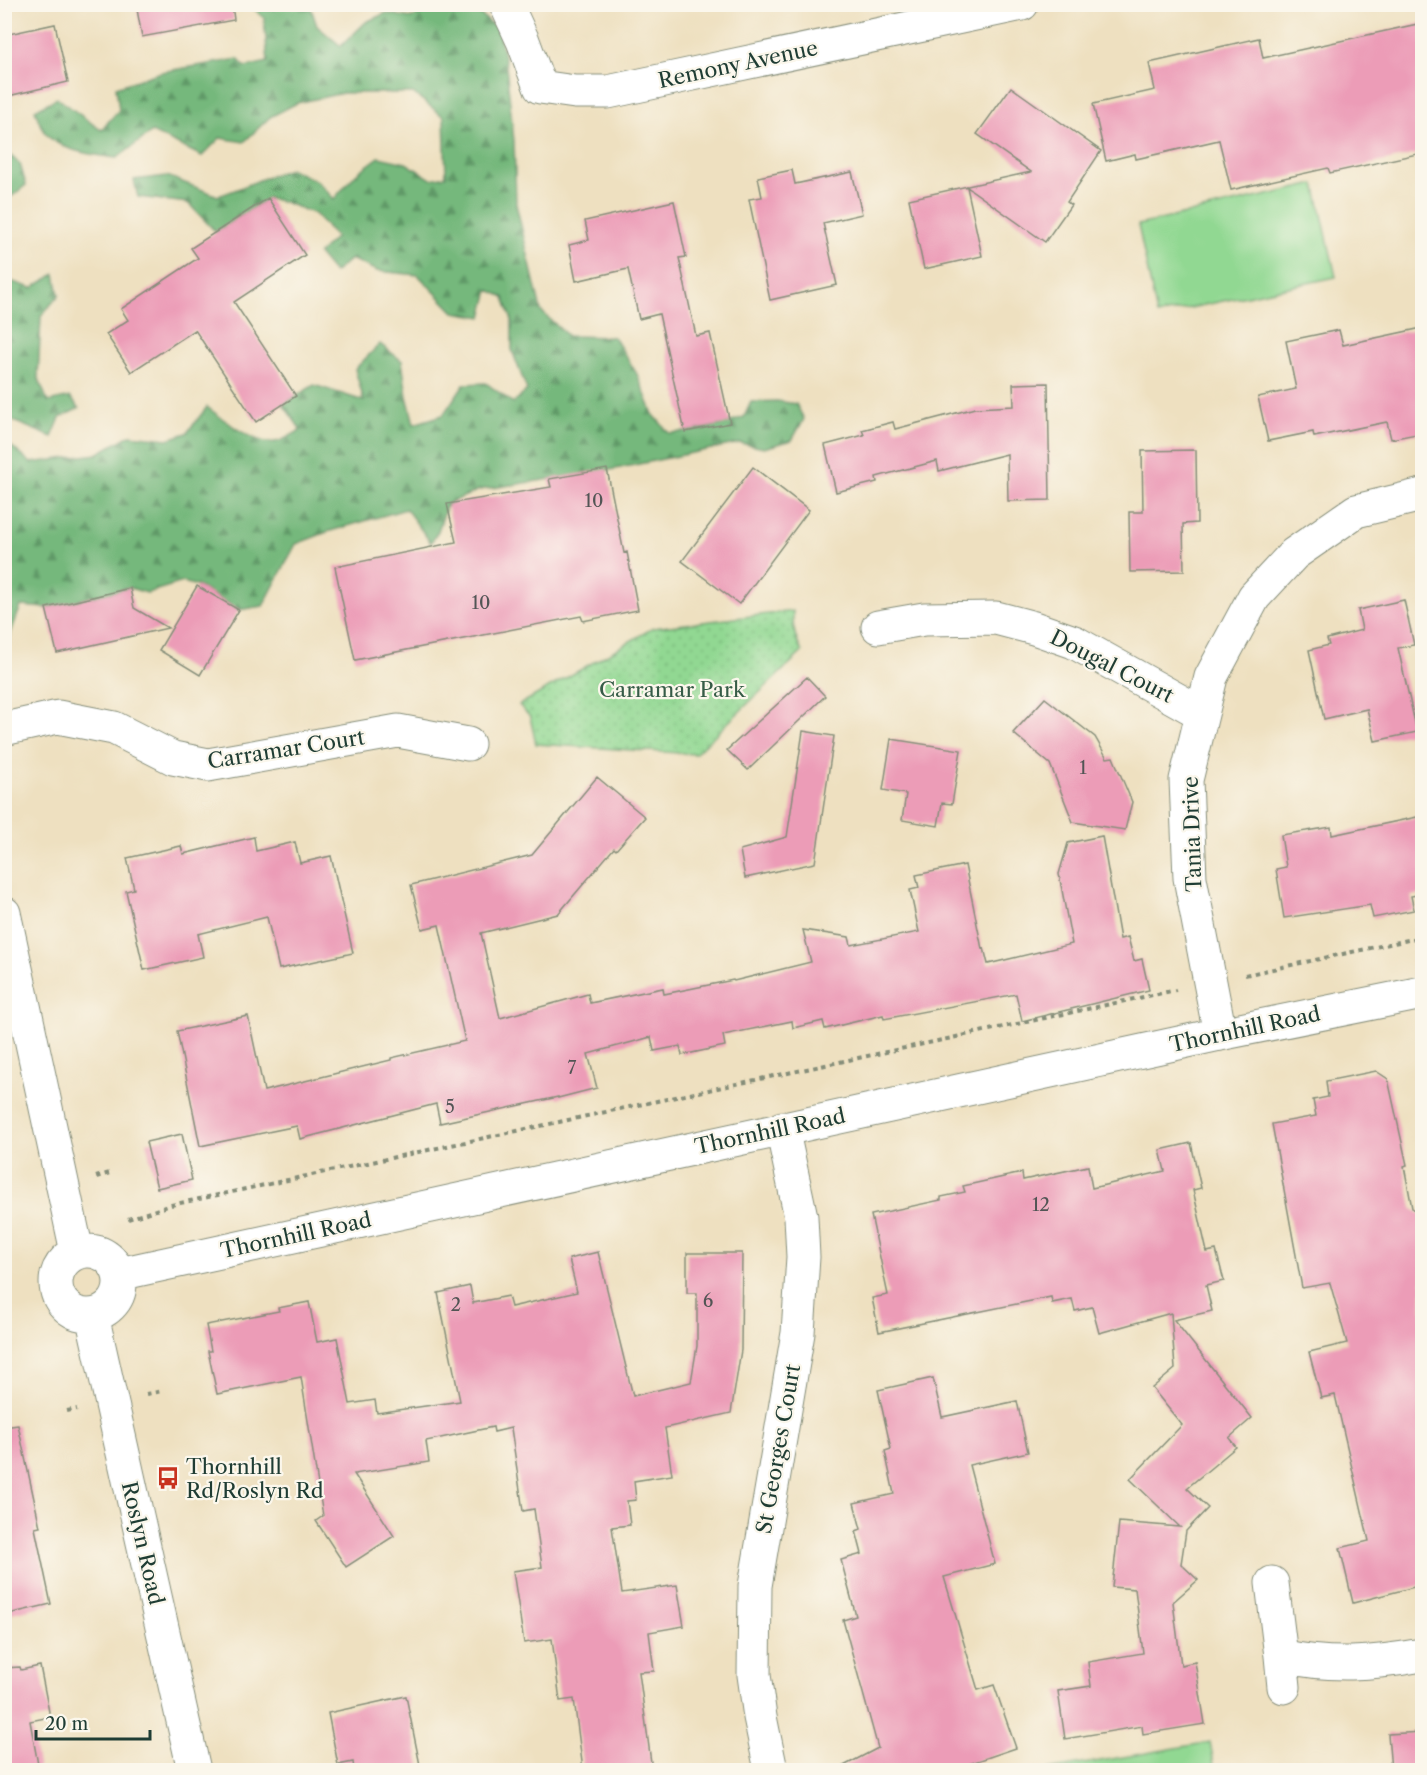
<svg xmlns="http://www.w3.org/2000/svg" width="1427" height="1775" viewBox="0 0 1427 1775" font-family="'Libre Caslon Text',serif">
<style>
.forest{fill:url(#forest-firs);stroke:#4a7a58;stroke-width:1.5}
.park{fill:url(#park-dots);stroke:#588a63;stroke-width:1.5}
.pitch{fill:#91d892;stroke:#588a63;stroke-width:1.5}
.building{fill:#ec9cb7}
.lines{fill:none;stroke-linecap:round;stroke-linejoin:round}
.minor-casing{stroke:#868e7a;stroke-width:35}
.tertiary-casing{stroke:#868e7a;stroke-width:35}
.path{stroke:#868e7a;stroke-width:4;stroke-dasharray:4.5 4.5;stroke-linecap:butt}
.minor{stroke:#fff;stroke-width:33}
.tertiary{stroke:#fff;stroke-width:33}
.labels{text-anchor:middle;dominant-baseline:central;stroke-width:4.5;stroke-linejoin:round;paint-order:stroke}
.number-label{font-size:18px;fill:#525555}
.street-label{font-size:21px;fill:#1f3d34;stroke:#fbf7ec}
.park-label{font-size:21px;fill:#365c47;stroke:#fbf7ec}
.poi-label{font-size:21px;fill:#1f3d34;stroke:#fbf7ec;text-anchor:start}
</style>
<defs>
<pattern id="forest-firs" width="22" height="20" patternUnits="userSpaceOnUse" patternTransform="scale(1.5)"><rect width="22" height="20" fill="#74b87c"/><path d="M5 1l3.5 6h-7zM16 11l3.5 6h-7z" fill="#5f9766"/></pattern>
<pattern id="park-dots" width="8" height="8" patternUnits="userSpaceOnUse" patternTransform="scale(1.5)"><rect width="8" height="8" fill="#91d892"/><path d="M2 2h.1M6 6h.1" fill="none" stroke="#7dba7e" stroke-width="1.8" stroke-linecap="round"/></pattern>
</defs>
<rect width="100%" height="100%" fill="#fbf7ec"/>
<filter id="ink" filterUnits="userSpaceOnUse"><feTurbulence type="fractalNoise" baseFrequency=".0167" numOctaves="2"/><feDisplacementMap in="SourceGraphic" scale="12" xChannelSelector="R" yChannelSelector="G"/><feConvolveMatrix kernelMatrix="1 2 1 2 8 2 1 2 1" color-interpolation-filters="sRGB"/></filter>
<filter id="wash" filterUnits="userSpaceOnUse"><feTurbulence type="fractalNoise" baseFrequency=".008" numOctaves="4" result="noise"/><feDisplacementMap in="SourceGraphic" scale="24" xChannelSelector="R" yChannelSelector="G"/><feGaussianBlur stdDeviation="1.35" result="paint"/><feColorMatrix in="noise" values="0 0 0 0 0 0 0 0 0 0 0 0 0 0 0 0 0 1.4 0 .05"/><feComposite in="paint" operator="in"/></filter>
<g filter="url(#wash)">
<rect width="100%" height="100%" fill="#eee0c0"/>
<path class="forest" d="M 249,4 L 310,5 L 317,26 L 341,46 L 366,22 L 386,13 L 412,18 L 431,7 L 432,5 L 479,5 L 476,11 L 498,29 L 506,66 L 514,141 L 516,204 L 541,311 L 568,336 L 614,337 L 637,374 L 653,414 L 669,433 C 694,432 721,426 744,417 L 751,402 L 777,401 L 796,404 L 804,419 L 792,440 L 764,448 L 740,443 L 615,469 L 479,490 L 447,504 L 438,531 L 431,543 L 406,509 L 327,532 L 296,544 L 263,606 L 239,610 L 197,586 L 183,582 L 147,593 L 130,588 L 46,608 L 21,606 L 11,632 L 7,653 L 4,647 L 4,444 L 11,446 L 31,463 L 97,454 L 130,435 L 168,439 L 187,433 L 207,407 C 222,418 255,446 275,442 C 284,441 293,434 301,430 L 283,404 L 314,385 L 364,401 L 355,369 L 380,344 L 402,361 L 407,396 L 414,424 L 443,415 L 464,384 L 486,383 L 513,403 L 527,390 L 512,350 L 512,320 L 504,297 L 489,290 L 482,317 L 454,312 L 418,275 L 377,271 L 351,259 L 334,273 L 318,254 L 336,237 L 315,214 L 284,202 L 268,198 L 216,232 L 188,203 L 138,197 L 134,180 L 167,176 L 218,196 C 243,188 265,176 291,169 L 317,181 L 334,199 L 356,174 L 379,157 L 406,163 L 431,179 L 446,176 L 444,117 L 413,93 L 343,93 L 297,103 L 270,117 L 244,142 L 220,138 L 202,156 L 152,132 L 117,158 C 94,155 61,152 45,133 C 40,127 38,117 35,110 L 57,98 L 101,130 L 119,110 L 116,87 L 161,72 L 238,59 L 245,67 L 268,62 L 264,18 Z
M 4,150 L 20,164 L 26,185 L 7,200 L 4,199 Z
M 55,274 L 59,295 L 41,316 L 38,377 L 48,402 L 70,397 L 79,408 L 60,418 L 52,437 L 11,420 L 5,414 L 4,279 L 32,288 Z"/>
<path class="park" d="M 793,611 C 792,626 795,639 802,652 L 695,754 L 536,744 L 530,717 L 519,705 L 653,628 Z"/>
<path class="pitch" d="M 1315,184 L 1336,277 L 1157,315 L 1138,225 Z
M 1210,1742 L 1215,1770 L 1048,1770 Z"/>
<g id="blocks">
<path class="building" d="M 136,4 L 232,4 L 234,20 L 142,37 Z
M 1422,23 L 1422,153 L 1330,173 L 1328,168 L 1231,190 L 1219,140 L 1136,159 L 1135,154 L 1106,161 L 1093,104 L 1155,90 L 1149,63 L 1259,38 L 1263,58 Z
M 55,24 L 68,82 L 4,97 L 4,35 Z
M 1011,87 L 1101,151 L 1067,202 L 1071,205 L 1045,242 L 967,187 L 982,256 L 924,269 L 909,199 L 1031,172 L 977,134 Z
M 792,170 L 795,184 L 852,172 L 862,214 L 823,223 L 837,285 L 770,300 L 749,199 L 762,197 L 758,177 Z
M 268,198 L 305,255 L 234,302 L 296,396 L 256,422 L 195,330 L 131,372 L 106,334 L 128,320 L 121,309 L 198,258 L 191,248 Z
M 674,201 L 686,257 L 679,258 L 696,336 L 710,333 L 730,423 L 685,432 L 659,314 L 639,319 L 628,269 L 576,281 L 569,245 L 589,240 L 585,221 Z
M 1422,328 L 1422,433 L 1391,439 L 1387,422 L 1314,437 L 1313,432 L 1268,441 L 1258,397 L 1296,389 L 1286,341 L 1339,330 L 1343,345 Z
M 1048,383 L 1050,500 L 1008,501 L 1007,454 L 939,471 L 937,461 L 876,477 L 877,482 L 836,492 L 825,445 L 864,435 L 862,430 L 893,422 L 895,429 L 975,408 L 1014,406 L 1013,384 Z
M 1196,450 L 1197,523 L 1183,524 L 1184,571 L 1130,572 L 1129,512 L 1143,512 L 1142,451 Z
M 753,467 L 809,510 L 739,604 L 682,561 Z
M 607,469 L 624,553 L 627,552 L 638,610 L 583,621 L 581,616 L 355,660 L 335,567 L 456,542 L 447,504 L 551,487 L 549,479 Z
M 197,586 L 239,610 L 200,675 L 159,650 Z
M 130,588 L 134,608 L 168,628 L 57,653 L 46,608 Z
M 1404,600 L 1414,645 L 1398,648 L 1417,732 L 1375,741 L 1367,709 L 1324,719 L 1309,650 L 1329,645 L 1327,639 L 1362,630 L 1358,610 Z
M 807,677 L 825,696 L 748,770 L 727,750 Z
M 1045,698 L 1095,737 L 1107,758 L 1113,757 L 1132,802 L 1125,830 L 1073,822 L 1050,764 L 1013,733 Z
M 803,731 L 834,736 L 815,863 L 745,878 L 740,850 L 787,837 Z
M 891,739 L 961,750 L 952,804 L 942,803 L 938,826 L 902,820 L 906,794 L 883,790 Z
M 597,777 L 645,817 L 616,850 L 614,848 L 558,914 L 481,933 L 500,1018 L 588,994 L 590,1003 L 663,988 L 664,994 L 733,980 L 734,981 L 811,962 L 803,930 L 849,937 L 851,945 L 919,932 L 910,890 L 919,888 L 916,875 L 965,865 L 982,949 L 984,948 L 988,964 L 1072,944 L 1059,874 L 1068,843 L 1102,836 L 1120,939 L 1128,937 L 1134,961 L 1142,959 L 1149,990 L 1022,1021 L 1016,994 L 884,1019 L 883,1015 L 825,1029 L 823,1021 L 793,1028 L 792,1021 L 723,1035 L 725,1046 L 682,1055 L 680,1046 L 654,1051 L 651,1037 L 588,1054 L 597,1088 L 558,1098 L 558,1097 L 440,1123 L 436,1104 L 300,1139 L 297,1126 L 200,1146 L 177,1031 L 248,1016 L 264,1091 L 391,1060 L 391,1058 L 465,1041 L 439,925 L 422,929 L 411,885 L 532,855 Z
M 1422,816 L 1422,894 L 1411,896 L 1414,910 L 1373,918 L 1370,905 L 1284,918 L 1276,869 L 1286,867 L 1281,835 L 1331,827 L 1332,835 Z
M 254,837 L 256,851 L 295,842 L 300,863 L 331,856 L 353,953 L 279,969 L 267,917 L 198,934 L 203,957 L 144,970 L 126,891 L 134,889 L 127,858 L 181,846 L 183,854 Z
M 1376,1071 L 1388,1079 L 1407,1165 L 1404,1166 L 1412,1208 L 1422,1215 L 1422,1585 L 1353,1603 L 1340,1548 L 1369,1541 L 1335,1395 L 1321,1398 L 1309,1352 L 1347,1343 L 1330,1283 L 1302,1288 L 1272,1124 L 1316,1116 L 1313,1100 L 1328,1097 L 1326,1081 Z
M 182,1134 L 192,1180 L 157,1188 L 146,1142 Z
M 1191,1143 L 1201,1188 L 1193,1190 L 1207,1252 L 1216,1250 L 1224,1281 L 1206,1285 L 1212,1311 L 1174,1320 L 1252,1418 L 1229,1438 L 1236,1447 L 1187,1488 L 1208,1508 L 1186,1531 L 1181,1564 L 1198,1580 L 1173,1602 L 1181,1665 L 1195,1662 L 1205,1724 L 1143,1734 L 1142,1726 L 1065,1739 L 1058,1691 L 1091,1686 L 1088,1662 L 1143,1653 L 1135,1589 L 1112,1587 L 1119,1522 L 1180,1527 L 1130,1479 L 1182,1425 L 1152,1388 L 1175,1369 L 1171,1313 L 1099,1333 L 1092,1307 L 1075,1311 L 1072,1299 L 1052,1303 L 1051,1297 L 879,1332 L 872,1298 L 888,1295 L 871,1215 L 941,1200 L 941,1197 L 965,1192 L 963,1186 L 1022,1173 L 1023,1180 L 1088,1166 L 1092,1188 L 1165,1171 L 1160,1150 Z
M 598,1252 L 633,1396 L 691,1382 L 697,1346 L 697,1293 L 687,1293 L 687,1253 L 742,1253 L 741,1350 L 731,1413 L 665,1428 L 672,1475 L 634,1481 L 636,1500 L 627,1501 L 630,1525 L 612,1527 L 622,1593 L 677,1585 L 684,1626 L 649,1632 L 654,1671 L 639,1672 L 652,1770 L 583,1770 L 574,1699 L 560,1701 L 552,1639 L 524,1643 L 513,1571 L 542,1567 L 534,1509 L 523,1511 L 511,1428 L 494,1432 L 493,1427 L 426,1441 L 429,1462 L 354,1474 L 394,1536 L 346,1567 L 316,1521 L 323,1516 L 301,1377 L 217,1394 L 208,1351 L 211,1351 L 206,1325 L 279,1311 L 278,1308 L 309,1302 L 317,1342 L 337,1338 L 350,1404 L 375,1400 L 377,1413 L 460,1401 L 438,1293 L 470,1286 L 473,1303 L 508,1296 L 511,1307 L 577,1292 L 569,1259 Z
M 933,1378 L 942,1417 L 1017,1401 L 1028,1452 L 969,1465 L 995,1564 L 944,1577 L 978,1690 L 994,1685 L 1016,1748 L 951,1770 L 836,1770 L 878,1748 L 843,1620 L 856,1616 L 841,1560 L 862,1554 L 856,1531 L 861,1529 L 854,1503 L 894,1494 L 885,1451 L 891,1449 L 878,1390 Z
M 18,1425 L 40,1527 L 35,1528 L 51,1604 L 4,1615 L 4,1427 Z
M 40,1666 L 50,1717 L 30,1721 L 39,1770 L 4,1770 L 4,1668 L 20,1667 L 21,1670 Z
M 406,1696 L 421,1770 L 354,1770 L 353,1762 L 338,1765 L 328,1713 Z
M 1422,1732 L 1422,1770 L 1391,1770 L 1388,1734 Z"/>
</g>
</g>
<g filter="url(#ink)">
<use href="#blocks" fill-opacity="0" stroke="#868e7a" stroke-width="1.5"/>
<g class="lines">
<g class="minor-casing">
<path id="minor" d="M 506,4 L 523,41 L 540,87 L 575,92 L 608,92 L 1022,4
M 878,627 L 924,619 L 996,618 L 1034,628 L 1074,642 L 1201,713
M 4,729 L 58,717 L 114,728 L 173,758 L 208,765 L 398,731 L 468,744
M 1220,1034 L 1190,878 L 1186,780 L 1211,677 L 1254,597 L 1294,554 L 1356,511 L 1422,495
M 1272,1583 L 1281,1656 C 1331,1667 1372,1664 1422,1655
M 1281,1656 L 1284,1687
M 771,1770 L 760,1717 L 754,1675 L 755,1586 L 798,1333 L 803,1257 L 801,1217 L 782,1128"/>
</g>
<g class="tertiary-casing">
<path id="tertiary" d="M 4,913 L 77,1252
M56 1283a32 32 0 1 1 64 0a32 32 0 1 1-64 0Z
M 119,1274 L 1220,1034 L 1422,993
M 92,1315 L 194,1770"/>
</g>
<path class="path" d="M 1245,975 L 1422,937
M 96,1177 L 110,1173
M 128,1219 L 171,1205 L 1176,990
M 146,1394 L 163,1391
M 67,1411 L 77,1409"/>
<use href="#minor" class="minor"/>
<use href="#tertiary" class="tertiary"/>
</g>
</g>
<defs>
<g id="bus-bare" transform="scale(1.8)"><path d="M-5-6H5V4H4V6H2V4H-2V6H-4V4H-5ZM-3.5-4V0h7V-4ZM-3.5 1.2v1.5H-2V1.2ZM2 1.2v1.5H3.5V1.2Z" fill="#c8321e" stroke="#fbf7ec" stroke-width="2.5" paint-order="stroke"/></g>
</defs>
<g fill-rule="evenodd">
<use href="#bus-bare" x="168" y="1478"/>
</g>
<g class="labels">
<g class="number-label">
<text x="594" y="501">10</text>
<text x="481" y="603">10</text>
<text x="1083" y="768">1</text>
<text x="572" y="1068">7</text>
<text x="450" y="1107">5</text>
<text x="1041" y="1205">12</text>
<text x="708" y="1301">6</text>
<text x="456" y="1305">2</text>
</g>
<g class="street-label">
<text transform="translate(738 64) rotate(-12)">Remony Avenue</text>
<text transform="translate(1112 666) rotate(27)">Dougal Court</text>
<text transform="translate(286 749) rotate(-9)">Carramar Court</text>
<text transform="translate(1192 834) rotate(-92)">Tania Drive</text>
<text transform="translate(1245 1029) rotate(-12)">Thornhill Road</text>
<text transform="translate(770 1131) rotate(-12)">Thornhill Road</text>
<text transform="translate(296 1235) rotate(-12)">Thornhill Road</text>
<text transform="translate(778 1449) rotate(-80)">St Georges Court</text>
<text transform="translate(143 1543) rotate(77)">Roslyn Road</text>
</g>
<g class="park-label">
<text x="672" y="689">Carramar Park</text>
</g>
<g class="poi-label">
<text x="186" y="1466">Thornhill<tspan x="186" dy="24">Rd/Roslyn Rd</tspan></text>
</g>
</g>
<rect width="1427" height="1775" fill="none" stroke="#fbf7ec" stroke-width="24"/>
<path d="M36 1730v9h114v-9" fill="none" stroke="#1f3d34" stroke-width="3"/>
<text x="45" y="1730" font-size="18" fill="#1f3d34" stroke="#fbf7ec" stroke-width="4.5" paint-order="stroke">20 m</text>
</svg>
